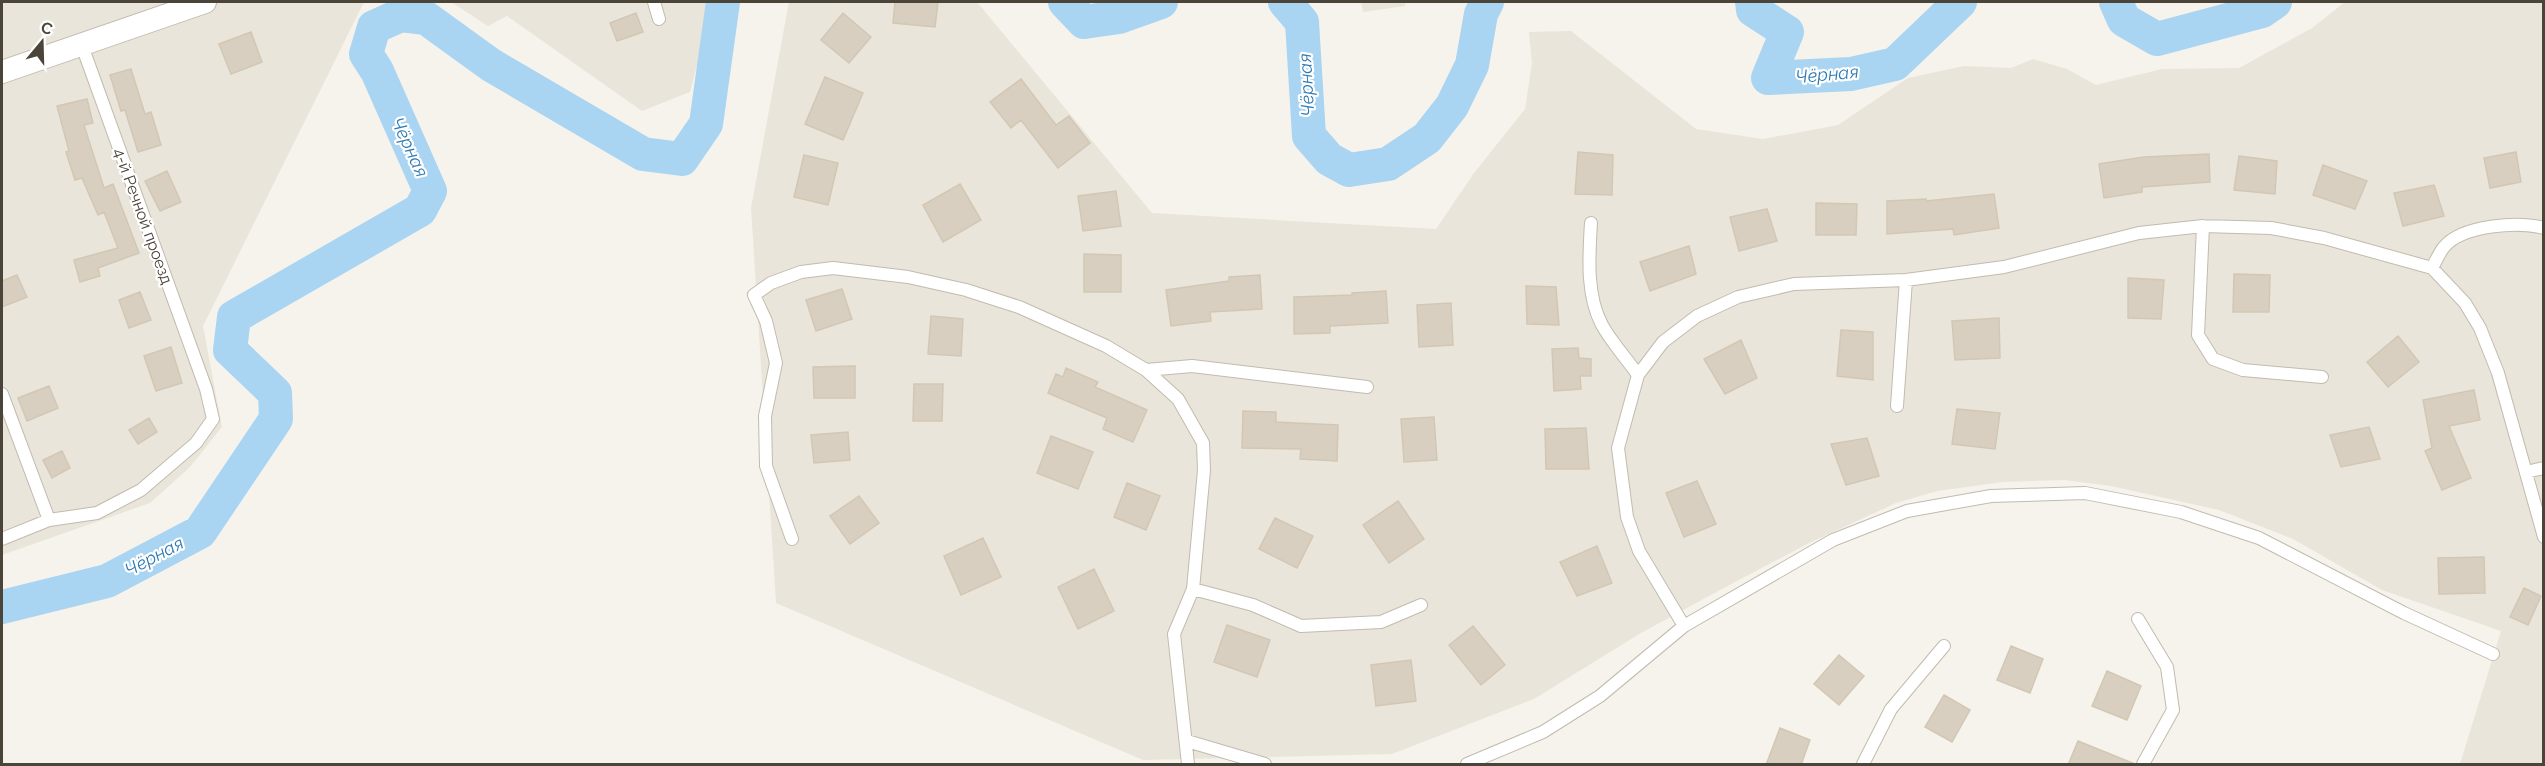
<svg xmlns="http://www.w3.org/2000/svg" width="2545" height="766" viewBox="0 0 2545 766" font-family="Raleway,sans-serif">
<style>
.residential{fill:#eae5da}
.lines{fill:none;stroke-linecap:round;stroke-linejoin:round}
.river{stroke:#a9d4f2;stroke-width:34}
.building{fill:#d8cfc1;stroke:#d3c7b4;stroke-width:1.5}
.lane-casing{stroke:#c2bbae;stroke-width:14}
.street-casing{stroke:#c2bbae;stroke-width:24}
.lane{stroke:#fff;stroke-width:12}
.street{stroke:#fff;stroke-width:22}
.labels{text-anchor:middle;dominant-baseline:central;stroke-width:4.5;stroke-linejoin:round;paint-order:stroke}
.street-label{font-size:16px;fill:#4b4439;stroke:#fff}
.water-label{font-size:18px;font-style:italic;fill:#2e7ab2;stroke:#fff}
</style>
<rect width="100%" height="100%" fill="#f6f3ec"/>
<path class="residential" d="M 2,2 L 364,2 L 203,326 L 222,427 L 190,467 L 150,503 L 2,555 Z
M 451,2 L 714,2 L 690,92 L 642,111 L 507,16 L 488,26 Z
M 789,2 L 977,2 L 1152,213 L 1436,229 L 1474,173 L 1525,109 L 1532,63 L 1529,32 L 1571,31 L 1696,129 L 1763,139 L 1838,125 L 1908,78 L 1964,66 L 2011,68 L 2033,59 L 2067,69 L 2096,85 L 2162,69 L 2239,68 L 2312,28 L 2345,2 L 2543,2 L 2543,764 L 2460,764 L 2501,631 L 2382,590 L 2293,539 L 2219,510 L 2111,486 L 2064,480 L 2003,482 L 1937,491 L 1896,503 L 1809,543 L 1722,589 L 1641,633 L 1534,699 L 1392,754 L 1143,760 L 776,603 L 751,208 Z
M 1361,2 L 1405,2 L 1405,6 L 1363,12 Z"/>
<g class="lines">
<path class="river" d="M 1065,2 L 1084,22 L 1119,17 L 1161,2
M 1285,2 L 1302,22 L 1309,136 L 1329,159 L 1349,170 L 1388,164 L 1427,138 L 1452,106 L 1472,65 L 1481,14 L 1487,2
M 1752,2 L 1753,10 L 1787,32 L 1768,78 L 1851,74 L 1895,64 L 1960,2
M 2116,2 L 2124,20 L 2157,39 L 2262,11 L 2275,2
M 2,607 L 107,581 L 200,532 L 276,419 L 275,393 L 230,350 L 234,317 L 420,210 L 430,191 L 377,71 L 366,54 L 374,27 L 401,15 L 426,18 L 491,65 L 643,154 L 682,159 L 706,124 L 723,2"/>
</g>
<path class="building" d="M 895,2 L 938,2 L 935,27 L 893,23 Z
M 636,13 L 643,32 L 617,41 L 610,23 Z
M 843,13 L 871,37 L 849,63 L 821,40 Z
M 251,32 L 262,62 L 231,74 L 219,44 Z
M 131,69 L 145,114 L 151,112 L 161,145 L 138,152 L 125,110 L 121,111 L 110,75 Z
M 825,77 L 863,93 L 843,140 L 805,124 Z
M 1021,79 L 1056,125 L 1069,116 L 1090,143 L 1058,168 L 1021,120 L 1011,128 L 990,102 Z
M 87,99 L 93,123 L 84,125 L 104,188 L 113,184 L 139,253 L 98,268 L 100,276 L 80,282 L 74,260 L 118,248 L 104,212 L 98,215 L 82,178 L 75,180 L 66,152 L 69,151 L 57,106 Z
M 1578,152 L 1613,155 L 1612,195 L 1575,194 Z
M 2516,152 L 2521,182 L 2490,188 L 2484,158 Z
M 2209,154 L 2210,182 L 2142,187 L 2142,192 L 2104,198 L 2099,164 L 2144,157 Z
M 804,155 L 838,163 L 828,205 L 794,197 Z
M 2239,156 L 2277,161 L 2275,194 L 2234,190 Z
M 2323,165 L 2367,181 L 2355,209 L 2313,195 Z
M 167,171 L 181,202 L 160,211 L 145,181 Z
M 960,184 L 981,220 L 943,242 L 923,205 Z
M 2434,185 L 2444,216 L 2403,226 L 2394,193 Z
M 1116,191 L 1121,226 L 1083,231 L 1078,196 Z
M 1994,194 L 1999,228 L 1954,235 L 1953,229 L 1887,234 L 1887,201 L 1926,199 L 1926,201 Z
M 1816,203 L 1857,204 L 1856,235 L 1816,235 Z
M 1767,209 L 1777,241 L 1739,251 L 1730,217 Z
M 1689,246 L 1696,274 L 1650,291 L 1640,262 Z
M 1084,254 L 1121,255 L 1121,292 L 1084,292 Z
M 2234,274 L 2270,275 L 2269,312 L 2233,312 Z
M 17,275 L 27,297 L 2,307 L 2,281 Z
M 1260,275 L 1262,309 L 1210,312 L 1211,321 L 1171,326 L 1166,290 L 1229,281 L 1229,277 Z
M 2128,278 L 2164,280 L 2161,319 L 2128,318 Z
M 1526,286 L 1556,287 L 1559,325 L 1527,324 Z
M 842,289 L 852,319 L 816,331 L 806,300 Z
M 1386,291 L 1388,323 L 1330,326 L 1330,333 L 1294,334 L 1294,297 L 1352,295 L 1352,293 Z
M 140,292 L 151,320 L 129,328 L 119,300 Z
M 1451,303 L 1453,345 L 1419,347 L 1417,305 Z
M 931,316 L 963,319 L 961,356 L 928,354 Z
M 1999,318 L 2000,358 L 1955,360 L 1952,321 Z
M 1841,330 L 1873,332 L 1873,380 L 1837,376 Z
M 2398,336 L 2419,362 L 2388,387 L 2367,362 Z
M 1741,340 L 1757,378 L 1725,394 L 1704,359 Z
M 171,347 L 182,383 L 156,391 L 144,356 Z
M 1578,348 L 1579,358 L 1591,359 L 1591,376 L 1580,376 L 1581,389 L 1554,391 L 1552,349 Z
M 855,366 L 855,398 L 814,398 L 813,367 Z
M 1066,368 L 1098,382 L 1095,387 L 1147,410 L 1133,442 L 1103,429 L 1107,418 L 1048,393 L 1056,374 L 1063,377 Z
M 914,384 L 943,384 L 942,421 L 913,421 Z
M 49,386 L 58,408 L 27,421 L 18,398 Z
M 2474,390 L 2480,420 L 2449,426 L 2471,478 L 2442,490 L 2425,451 L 2432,448 L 2423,400 Z
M 1957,409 L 2000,413 L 1995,449 L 1952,444 Z
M 1243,411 L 1276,412 L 1276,422 L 1338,425 L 1337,461 L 1300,459 L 1301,449 L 1242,448 Z
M 1434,417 L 1437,460 L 1404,462 L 1401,419 Z
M 149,418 L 157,432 L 138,444 L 129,430 Z
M 2369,427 L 2380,459 L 2341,467 L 2330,435 Z
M 1586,428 L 1589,469 L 1546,469 L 1545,429 Z
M 848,432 L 850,460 L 814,463 L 811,435 Z
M 1051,436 L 1093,452 L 1078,489 L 1037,473 Z
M 1867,438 L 1879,476 L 1846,485 L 1831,444 Z
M 62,451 L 70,468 L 52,478 L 43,460 Z
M 1697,481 L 1716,524 L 1684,537 L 1666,493 Z
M 1127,483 L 1160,496 L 1146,530 L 1114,517 Z
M 859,496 L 879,523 L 850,544 L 830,516 Z
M 1398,501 L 1424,539 L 1389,563 L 1363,525 Z
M 1275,518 L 1313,536 L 1297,568 L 1259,549 Z
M 983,538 L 1001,577 L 961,595 L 944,556 Z
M 1597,546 L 1612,583 L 1577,596 L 1560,562 Z
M 2484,557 L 2485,593 L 2439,594 L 2438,558 Z
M 1094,569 L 1114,611 L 1078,629 L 1058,587 Z
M 2524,588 L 2541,596 L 2528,625 L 2510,617 Z
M 1227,625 L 1270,640 L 1257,677 L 1214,662 Z
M 1473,626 L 1505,665 L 1481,685 L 1449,645 Z
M 2011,646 L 2043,659 L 2030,693 L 1997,680 Z
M 1839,655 L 1864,676 L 1839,705 L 1814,684 Z
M 1411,660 L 1416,701 L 1376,706 L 1371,665 Z
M 2107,671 L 2141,686 L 2127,720 L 2092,706 Z
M 1944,695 L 1970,710 L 1952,742 L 1925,727 Z
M 1780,728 L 1810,740 L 1801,765 L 1766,765 Z
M 2078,741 L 2135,764 L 2135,765 L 2068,765 Z"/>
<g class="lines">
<g class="lane-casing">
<path id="lane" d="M 654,2 L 659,19
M 1591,223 C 1589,256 1586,295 1602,325 C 1612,343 1627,359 1638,375
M 2203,226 L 2198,335 L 2213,359 L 2243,370 L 2322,377
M 2432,268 C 2436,261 2439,253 2444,247 C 2462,225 2519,221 2544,228
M 1146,370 L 1192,366 L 1367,387
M 2,394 L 49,520
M 1897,406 L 1906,280
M 2526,472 L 2544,468
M 2,539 L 49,520 L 97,513 L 141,490 L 196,443 L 213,419 L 206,389 L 81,43
M 792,539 L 766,466 L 765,416 L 776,363 L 766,321 L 754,295 L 771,283 L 801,272 L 833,268 L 908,277 L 966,290 L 1019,307 L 1106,346 L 1146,370 L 1178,399 L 1203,443 L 1204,470 L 1193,589 L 1174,634 L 1188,764
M 1193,589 L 1253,605 L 1301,626 L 1381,622 L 1421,605
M 2138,619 L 2167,667 L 2173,710 L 2143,764
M 1684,626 L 1639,551 L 1627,517 L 1618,448 L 1638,375 L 1663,342 L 1697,316 L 1738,297 L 1794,284 L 1906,280 L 2004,267 L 2139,233 L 2203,226 L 2271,228 L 2324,238 L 2432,268 L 2465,303 L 2480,328 L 2498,373 L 2544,537
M 1187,741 L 1265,764
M 1467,764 L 1543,732 L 1600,696 L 1684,626 L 1833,540 L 1907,511 L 1991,496 L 2085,493 L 2181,512 L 2259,538 L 2404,613 L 2493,654
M 1863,764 L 1891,709 L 1944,646"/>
</g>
<g class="street-casing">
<path id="street" d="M 2,72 L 205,2"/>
</g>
<use href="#lane" class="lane"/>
<use href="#street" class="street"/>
</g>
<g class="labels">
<g class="street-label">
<text transform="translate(143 216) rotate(70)">4-й Речной проезд</text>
</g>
<g class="water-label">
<text transform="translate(1827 74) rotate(-5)">Чёрная</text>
<text transform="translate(1306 85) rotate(-93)">Чёрная</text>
<text transform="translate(410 147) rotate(65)">Чёрная</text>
<text transform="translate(154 556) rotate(-28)">Чёрная</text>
</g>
</g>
<rect width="2545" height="766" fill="none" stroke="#4b4439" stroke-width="6"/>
<g transform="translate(42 42) rotate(19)" stroke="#ffffff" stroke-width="4.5" paint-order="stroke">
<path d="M0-4.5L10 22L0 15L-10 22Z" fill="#4b4439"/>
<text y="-9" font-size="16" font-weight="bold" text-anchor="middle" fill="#4b4439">С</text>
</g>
</svg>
